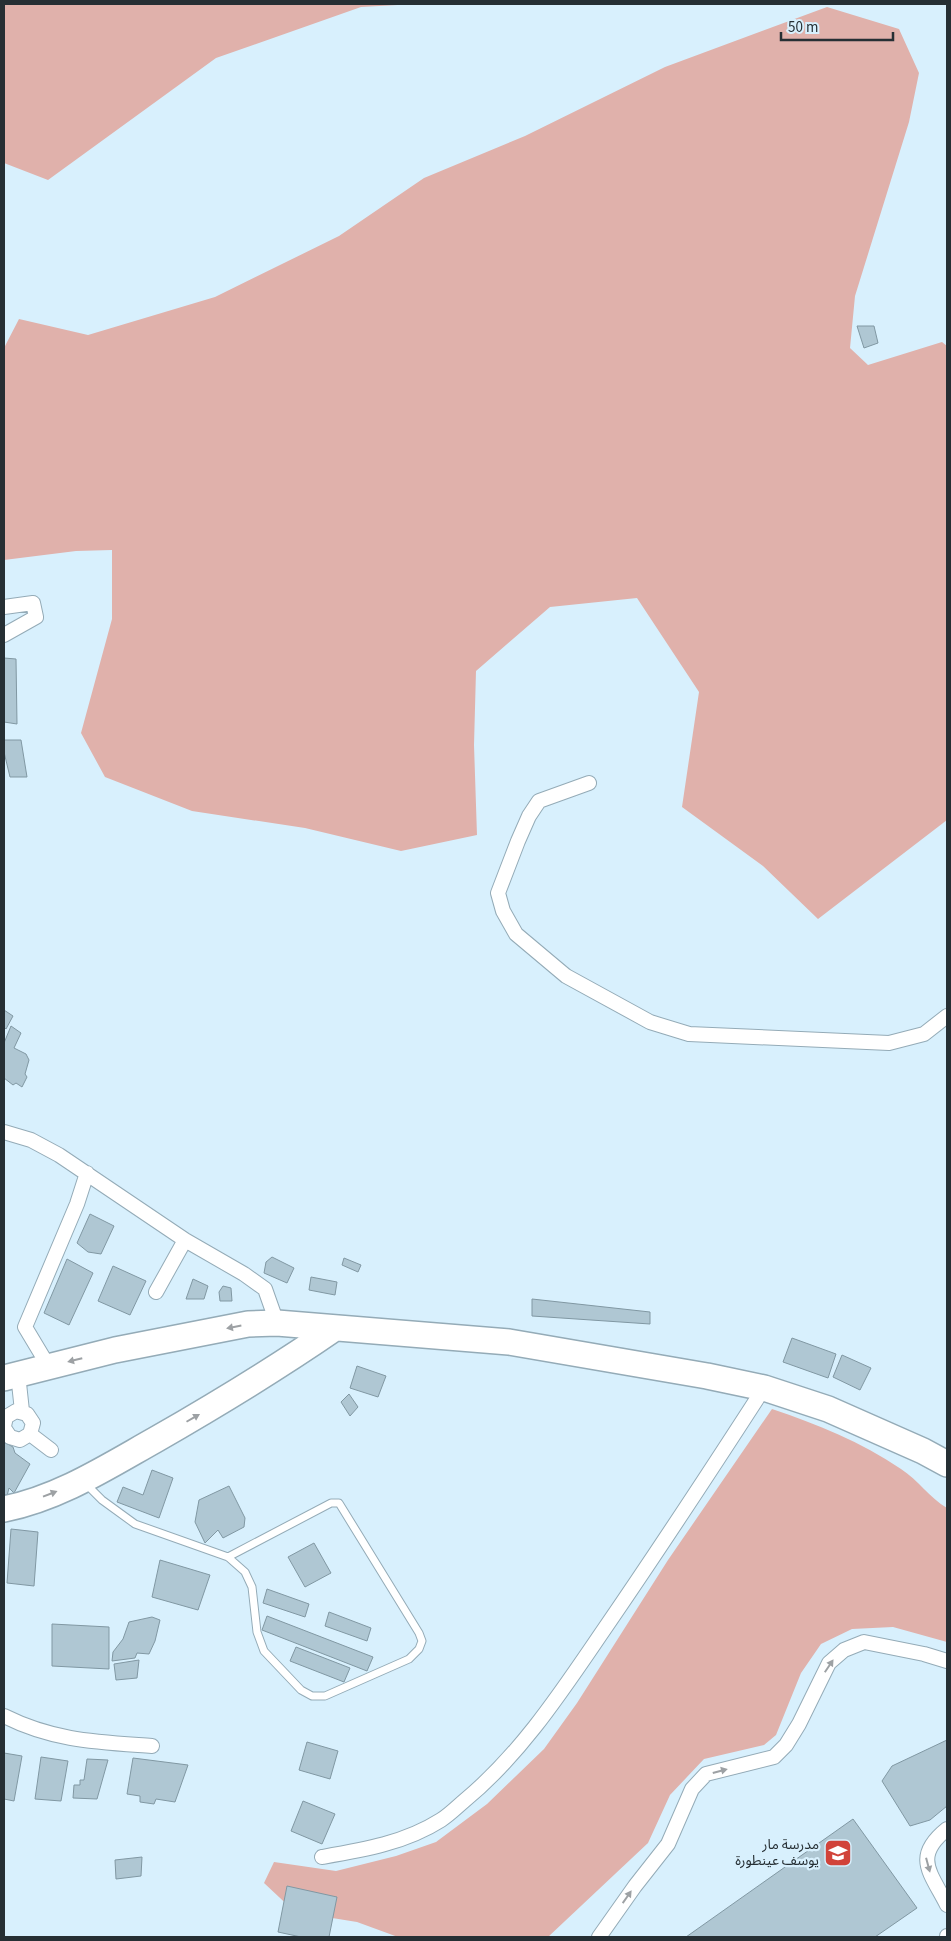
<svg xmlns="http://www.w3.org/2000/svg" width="951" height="1941" viewBox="0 0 951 1941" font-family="'Source Sans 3','Noto Sans Arabic',sans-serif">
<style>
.forest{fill:#e0b1ab}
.building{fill:#afc7d3;stroke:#8198a3}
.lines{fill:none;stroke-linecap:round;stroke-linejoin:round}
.lane-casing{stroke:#94abb7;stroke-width:9}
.street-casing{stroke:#94abb7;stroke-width:16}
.highway-casing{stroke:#94abb7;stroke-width:28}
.lane{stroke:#fff;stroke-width:7}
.street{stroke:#fff;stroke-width:14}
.highway{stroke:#fff;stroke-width:25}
.oneway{fill:#9da1a4}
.labels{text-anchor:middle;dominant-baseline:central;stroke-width:4.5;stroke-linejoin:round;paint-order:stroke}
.poi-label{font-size:14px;fill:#262f34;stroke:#d8f0fd;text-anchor:end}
</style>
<rect width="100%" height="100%" fill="#d8f0fd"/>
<path class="forest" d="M 4,4 L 416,4 L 361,7 L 216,58 L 48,180 L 4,163 Z
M 827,7 L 899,29 L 919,73 L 909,122 L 855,296 L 850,348 L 868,365 L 942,342 L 947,346 L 947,820 L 818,919 L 763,866 L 682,807 L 699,692 L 637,598 L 550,607 L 476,671 L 474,745 L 477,835 L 401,851 L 305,828 L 192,811 L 105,777 L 81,733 L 112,619 L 112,550 L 76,551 L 4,560 L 4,348 L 19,319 L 88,335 L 215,297 L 339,236 L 424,178 L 525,136 L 665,67 Z
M 772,1409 C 817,1424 861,1442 901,1469 C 918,1480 930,1498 947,1508 L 947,1642 L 893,1627 L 852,1629 L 821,1644 L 801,1673 L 776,1735 L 764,1745 L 704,1759 L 670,1795 L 648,1843 L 548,1937 L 398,1937 L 357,1922 L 295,1912 L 264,1883 L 274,1862 L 336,1871 L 396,1856 L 436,1842 L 487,1804 L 544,1749 L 577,1703 L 668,1560 Z"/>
<path class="building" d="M 857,326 L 874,326 L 878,343 L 864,348 Z
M 4,658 L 16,659 L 17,724 L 4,722 Z
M 4,740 L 21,740 L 27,777 L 10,777 L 4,752 Z
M 4,1010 L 13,1016 L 6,1029 L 4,1027 Z
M 11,1026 L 21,1033 L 14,1048 L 26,1054 L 29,1060 L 25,1074 L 27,1077 L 22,1087 L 16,1083 L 13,1085 L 4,1078 L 4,1043 Z
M 90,1214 L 114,1226 L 101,1254 L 88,1252 L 77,1243 Z
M 272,1257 L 294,1268 L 287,1283 L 264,1273 L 266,1262 Z
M 344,1258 L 361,1265 L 358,1272 L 342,1265 Z
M 67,1259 L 93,1273 L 69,1325 L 44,1313 Z
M 113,1266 L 146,1281 L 130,1315 L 98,1301 Z
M 311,1277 L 337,1282 L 335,1295 L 309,1290 Z
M 193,1279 L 208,1286 L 204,1299 L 186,1299 Z
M 223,1286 L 231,1288 L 232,1301 L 220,1301 L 219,1292 Z
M 532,1299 L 650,1312 L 650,1324 L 532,1316 Z
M 792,1338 L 836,1354 L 828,1378 L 783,1362 Z
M 842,1355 L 871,1368 L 860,1390 L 833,1377 Z
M 357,1366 L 386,1376 L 378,1397 L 350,1388 Z
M 349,1394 L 358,1407 L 350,1416 L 341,1402 Z
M 4,1442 L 13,1447 L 15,1453 L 30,1464 L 14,1493 L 9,1488 L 7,1496 L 4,1494 Z
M 152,1470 L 173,1478 L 159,1518 L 117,1502 L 123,1487 L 143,1495 Z
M 229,1486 L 245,1518 L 244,1527 L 223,1538 L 218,1530 L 205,1543 L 195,1522 L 199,1500 Z
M 11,1529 L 38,1532 L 34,1586 L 7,1583 Z
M 314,1543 L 331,1573 L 305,1587 L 288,1557 Z
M 160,1560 L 210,1575 L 198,1610 L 152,1597 Z
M 267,1589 L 309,1604 L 305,1617 L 263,1603 Z
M 329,1612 L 371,1628 L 367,1641 L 325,1626 Z
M 267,1616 L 373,1657 L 367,1671 L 262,1630 Z
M 152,1617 L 160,1620 L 155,1641 L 149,1654 L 137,1653 L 135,1658 L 112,1661 L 113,1652 L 123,1639 L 129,1622 Z
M 52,1624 L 109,1627 L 109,1669 L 52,1666 Z
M 296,1647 L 350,1668 L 344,1682 L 290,1661 Z
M 139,1660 L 137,1678 L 116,1680 L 114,1664 Z
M 947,1740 L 947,1806 L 930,1820 L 910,1826 L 882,1781 L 892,1766 Z
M 307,1742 L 338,1751 L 330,1779 L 299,1770 Z
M 4,1753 L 22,1756 L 14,1801 L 4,1799 Z
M 41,1757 L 68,1761 L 61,1801 L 35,1799 Z
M 133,1758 L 188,1765 L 175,1802 L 156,1799 L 154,1804 L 140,1802 L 140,1796 L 127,1794 Z
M 87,1759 L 108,1760 L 97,1799 L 73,1798 L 74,1785 L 80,1785 L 80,1780 L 84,1780 Z
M 303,1801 L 335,1814 L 322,1844 L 291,1831 Z
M 853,1819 L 917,1908 L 875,1937 L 686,1937 Z
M 142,1857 L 141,1876 L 116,1879 L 115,1860 Z
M 287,1886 L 337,1897 L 329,1937 L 301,1937 L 278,1932 Z"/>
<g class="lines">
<g class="lane-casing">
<path id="lane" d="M 86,1484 L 102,1500 L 135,1524 L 228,1557 L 245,1572 L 252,1587 L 257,1632 L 264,1651 L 301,1690 L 312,1696 L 325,1696 L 409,1659 L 419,1649 L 422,1641 L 419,1633 L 339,1503 L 331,1503 L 228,1557"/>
</g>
<g class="street-casing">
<path id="street" d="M 4,607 L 33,603 L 36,617 L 4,635
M 589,783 L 539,801 L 529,816 L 518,841 L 498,893 L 503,911 L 516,934 L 566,976 L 650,1022 L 689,1034 L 889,1043 L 924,1034 L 947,1016
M 4,1132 L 31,1140 L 59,1155 L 185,1240 L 244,1274 L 265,1289 L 277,1323
M 156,1292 L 185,1240
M 49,1367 L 25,1327 L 77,1204 L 87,1173
M 18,1374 L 22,1411
M 4,1426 L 6,1417 L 16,1411 L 27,1414 L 33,1423 L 30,1434 L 20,1440 L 10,1437 L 4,1428
M 30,1434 L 51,1450
M 4,1716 C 54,1741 97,1742 152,1746
M 947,1829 C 912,1857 931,1873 947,1905
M 322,1857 C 363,1850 405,1843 441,1820 C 449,1815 457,1807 464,1801 C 521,1754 562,1691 603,1631 C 658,1551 711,1470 764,1388
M 599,1937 L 635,1886 L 668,1844 L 692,1789 L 706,1774 L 774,1757 L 786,1745 L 799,1724 L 829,1663 L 844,1650 L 864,1642 L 924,1654 L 947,1661
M 947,1937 L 947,1936"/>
</g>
<g class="highway-casing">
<path id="highway" d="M 4,1378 L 115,1350 L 248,1324 L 277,1323 L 509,1342 L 707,1376 L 764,1388 L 828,1409 L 923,1451 L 947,1464
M 4,1509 C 59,1498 107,1467 155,1440 C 216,1405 277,1368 335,1328"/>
</g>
<use href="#lane" class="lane"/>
<use href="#street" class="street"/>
<use href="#highway" class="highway"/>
</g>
<defs><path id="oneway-solid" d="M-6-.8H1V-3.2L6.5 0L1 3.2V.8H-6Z" transform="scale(1.25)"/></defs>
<g class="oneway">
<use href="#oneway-solid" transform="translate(234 1327) rotate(169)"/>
<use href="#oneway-solid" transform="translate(75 1360) rotate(166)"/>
<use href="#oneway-solid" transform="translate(193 1418) rotate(-30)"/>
<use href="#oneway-solid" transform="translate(50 1494) rotate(-21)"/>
<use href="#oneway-solid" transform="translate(829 1666) rotate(-56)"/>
<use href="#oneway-solid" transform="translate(720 1771) rotate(-15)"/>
<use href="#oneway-solid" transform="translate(928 1865) rotate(75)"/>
<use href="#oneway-solid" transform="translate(627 1897) rotate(-55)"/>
</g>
<defs>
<g id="school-square" transform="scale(1.4375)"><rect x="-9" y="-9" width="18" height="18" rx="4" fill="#d1433a" stroke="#d8f0fd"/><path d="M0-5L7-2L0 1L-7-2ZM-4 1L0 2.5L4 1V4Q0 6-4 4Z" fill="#fff"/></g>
</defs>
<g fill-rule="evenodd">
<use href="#school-square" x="838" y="1853"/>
</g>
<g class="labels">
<g class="poi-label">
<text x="819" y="1845">مدرسة مار<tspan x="819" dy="16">يوسف عينطورة</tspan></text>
</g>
</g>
<rect width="951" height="1941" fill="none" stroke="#262f34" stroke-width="10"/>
<path d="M781 32v8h112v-8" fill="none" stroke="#262f34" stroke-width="2.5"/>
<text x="788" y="32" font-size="15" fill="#262f34" stroke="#d8f0fd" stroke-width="4" paint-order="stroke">50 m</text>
</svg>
